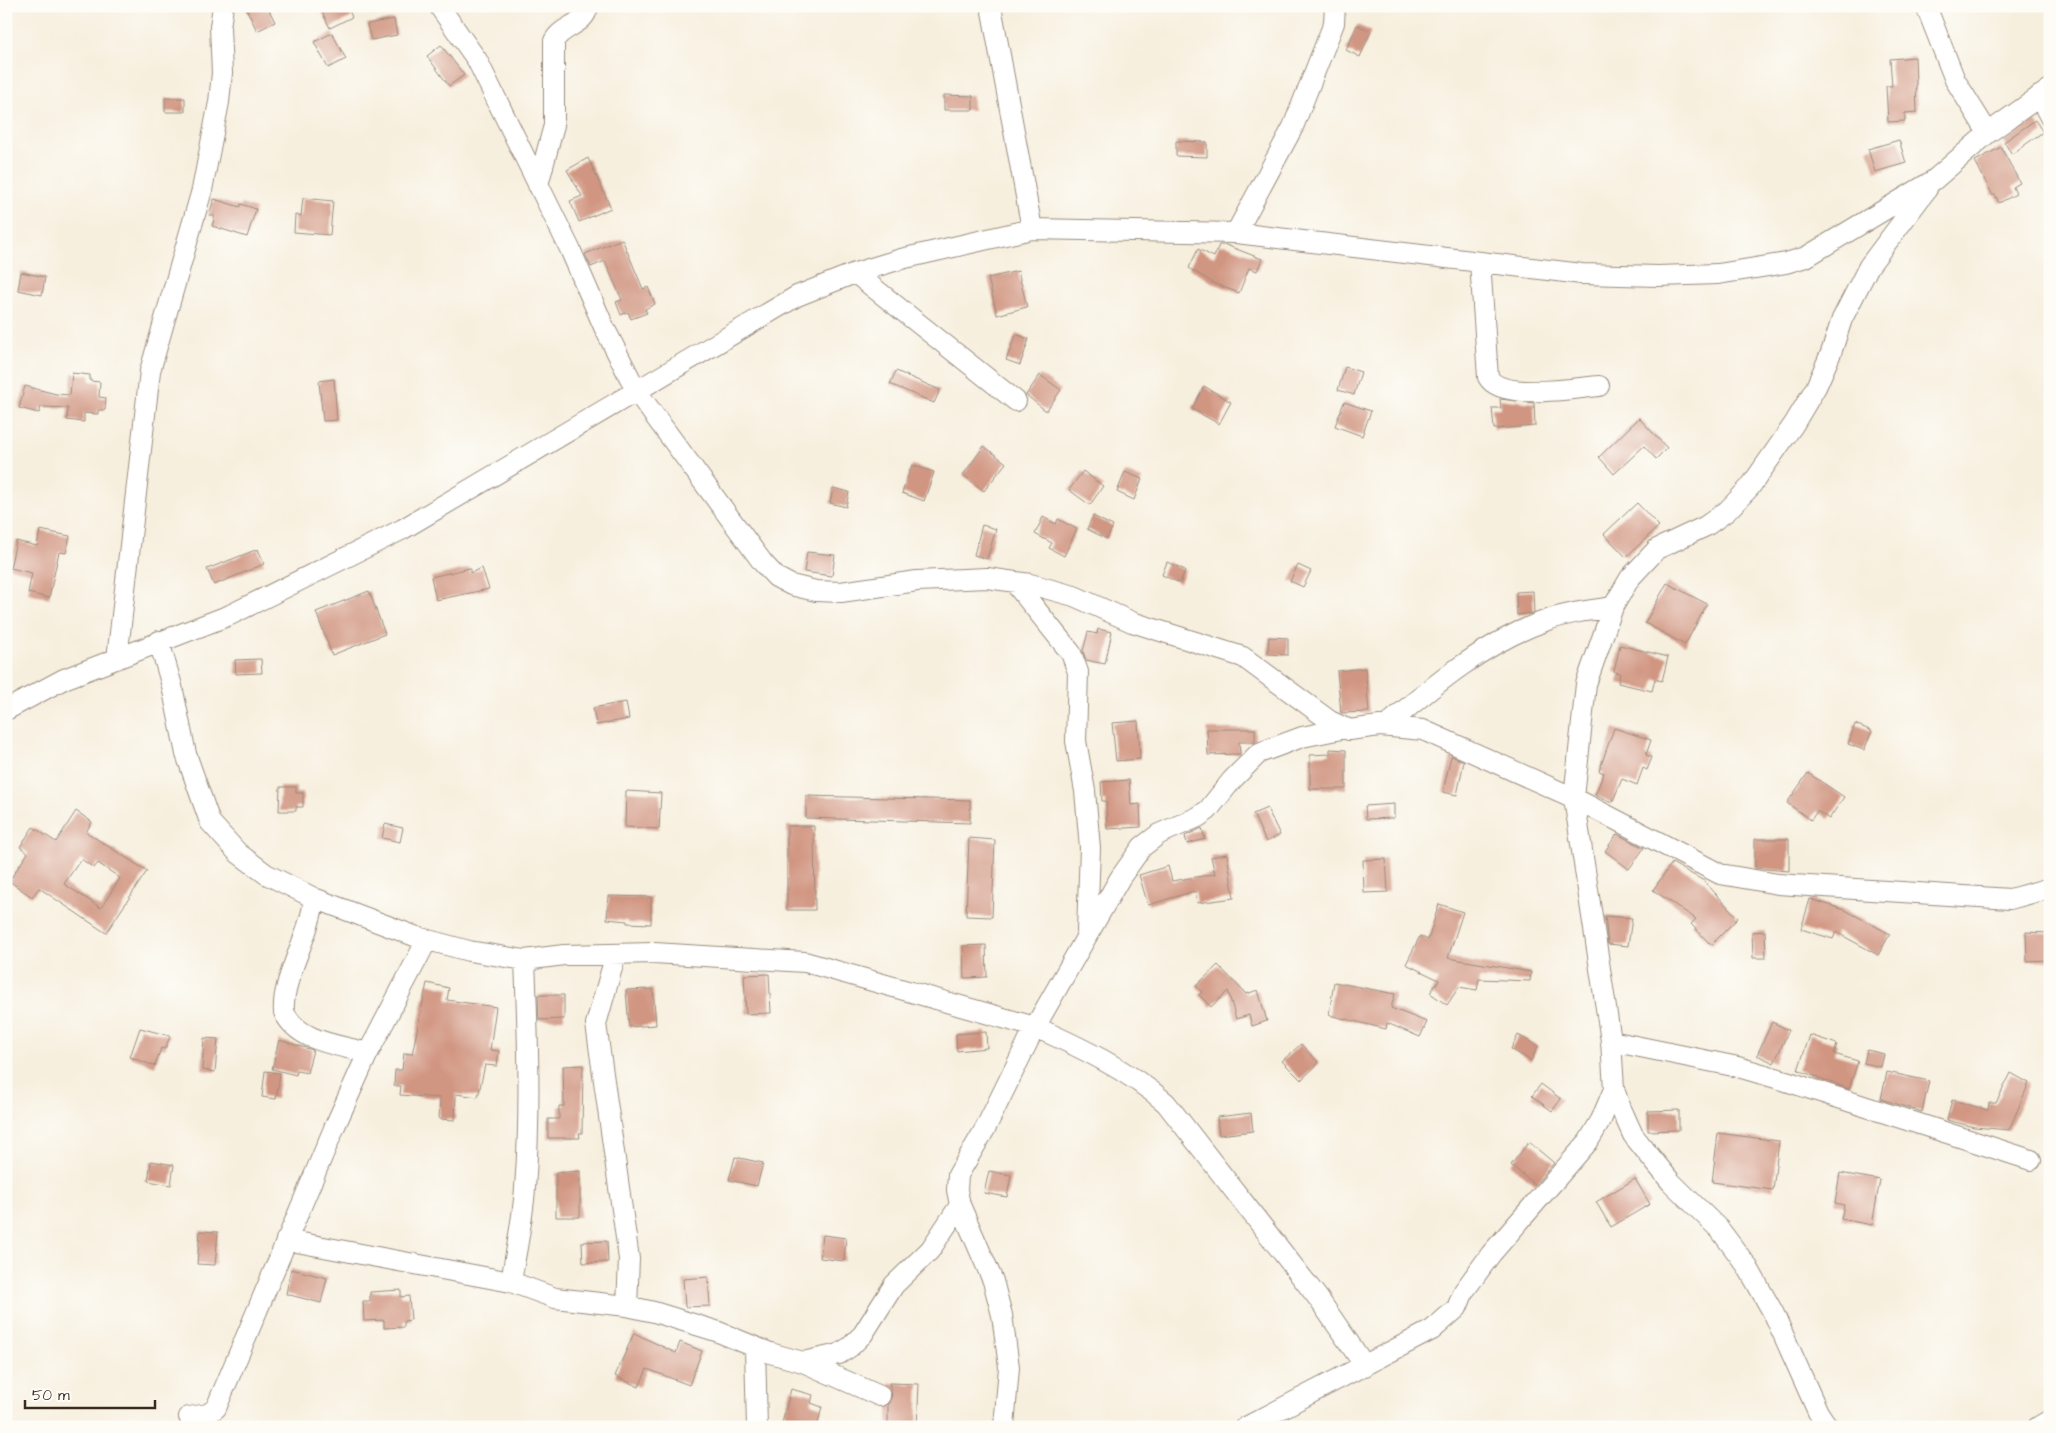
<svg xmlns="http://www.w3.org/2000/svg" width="2056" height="1433" viewBox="0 0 2056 1433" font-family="'Architects Daughter',sans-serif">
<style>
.building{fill:#d19682;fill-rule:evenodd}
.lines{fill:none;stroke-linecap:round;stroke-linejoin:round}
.street-casing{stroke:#998c7e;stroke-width:22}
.street{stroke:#fff;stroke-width:20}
</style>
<rect width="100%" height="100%" fill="#fdfcf7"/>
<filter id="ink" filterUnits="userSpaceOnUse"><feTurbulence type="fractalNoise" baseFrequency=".02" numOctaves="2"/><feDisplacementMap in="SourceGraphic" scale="10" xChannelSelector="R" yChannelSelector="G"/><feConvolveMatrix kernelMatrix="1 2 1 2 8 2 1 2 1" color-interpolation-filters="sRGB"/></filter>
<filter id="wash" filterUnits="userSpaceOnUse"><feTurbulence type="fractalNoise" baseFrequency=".0096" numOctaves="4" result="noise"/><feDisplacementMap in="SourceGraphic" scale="20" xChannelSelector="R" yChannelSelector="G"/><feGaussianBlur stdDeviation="1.12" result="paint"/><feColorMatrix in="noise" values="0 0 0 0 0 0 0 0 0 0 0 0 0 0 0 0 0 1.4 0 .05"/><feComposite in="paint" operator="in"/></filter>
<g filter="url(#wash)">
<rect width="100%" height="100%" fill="#f7efde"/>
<g id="blocks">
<path class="building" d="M 245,6 L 267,6 L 275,22 L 257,31 Z
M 319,6 L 347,6 L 352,17 L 330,28 Z
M 394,19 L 397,35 L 371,40 L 367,24 Z
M 1357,25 L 1371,31 L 1360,57 L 1346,50 Z
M 332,33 L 346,59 L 328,68 L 314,42 Z
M 441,45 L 464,75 L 449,86 L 427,56 Z
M 1915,57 L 1917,112 L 1905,113 L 1905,121 L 1888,122 L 1886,86 L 1892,86 L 1890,59 Z
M 944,95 L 973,96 L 973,110 L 944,110 Z
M 165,98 L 185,98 L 185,112 L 165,112 Z
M 2035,120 L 2043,132 L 2012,154 L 2004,142 Z
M 1899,140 L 1906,163 L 1875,172 L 1868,149 Z
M 1176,141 L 1207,142 L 1207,157 L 1176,156 Z
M 2001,147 L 2020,183 L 2013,187 L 2016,194 L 1999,203 L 1995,194 L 1993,196 L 1975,161 Z
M 588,158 L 611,208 L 579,222 L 570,201 L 582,196 L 567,170 Z
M 303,198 L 333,201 L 330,235 L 294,232 L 295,215 L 301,216 Z
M 214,199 L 240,207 L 241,204 L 256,209 L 247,237 L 212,226 L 215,216 L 209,215 Z
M 622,239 L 643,289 L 648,287 L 655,304 L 645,309 L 647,313 L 631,319 L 628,312 L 621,315 L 616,302 L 622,300 L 605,261 L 591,267 L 585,254 Z
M 1219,245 L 1226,245 L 1262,259 L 1257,271 L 1249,268 L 1239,293 L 1215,284 L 1189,268 L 1198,249 L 1214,257 Z
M 1018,271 L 1027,307 L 997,315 L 988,278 Z
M 21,272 L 45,277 L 42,295 L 18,290 Z
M 1016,334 L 1029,339 L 1020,365 L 1006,360 Z
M 1345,367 L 1361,372 L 1354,395 L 1338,390 Z
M 896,371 L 940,390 L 934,403 L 890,384 Z
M 72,373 L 90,375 L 90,381 L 100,382 L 99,397 L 106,398 L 105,410 L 98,410 L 98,414 L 84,413 L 84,422 L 67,420 L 68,408 L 41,407 L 39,413 L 19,408 L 25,386 L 56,394 L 70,395 Z
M 1040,375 L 1061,390 L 1046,411 L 1026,395 Z
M 334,379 L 337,420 L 323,421 L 319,381 Z
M 1204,386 L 1231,402 L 1219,424 L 1192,409 Z
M 1500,399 L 1534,403 L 1535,426 L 1494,429 L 1492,408 L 1501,408 Z
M 1344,402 L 1371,411 L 1362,436 L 1335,426 Z
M 1639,418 L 1667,448 L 1656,459 L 1644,446 L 1614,474 L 1599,457 Z
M 984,446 L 1006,463 L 984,491 L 963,475 Z
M 912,465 L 934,472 L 924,501 L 902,493 Z
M 1083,471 L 1103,486 L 1090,505 L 1069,490 Z
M 1125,472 L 1142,479 L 1134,500 L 1117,492 Z
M 833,488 L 849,492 L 846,507 L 830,503 Z
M 1637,503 L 1659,526 L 1626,557 L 1604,534 Z
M 1093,516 L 1113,526 L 1107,539 L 1087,529 Z
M 1043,517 L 1056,524 L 1058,519 L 1077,529 L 1064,556 L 1049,548 L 1052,543 L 1035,534 Z
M 982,525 L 996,529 L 987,559 L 974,555 Z
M 40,530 L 70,536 L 66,553 L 59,552 L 49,598 L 28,593 L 32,573 L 10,568 L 16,541 L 37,546 Z
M 258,549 L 264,564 L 214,585 L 207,569 Z
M 807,552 L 835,555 L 832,576 L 804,572 Z
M 1167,562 L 1185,570 L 1180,583 L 1162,575 Z
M 1298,565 L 1311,571 L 1303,587 L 1290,581 Z
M 470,568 L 470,573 L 482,568 L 489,589 L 436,600 L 431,577 Z
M 1667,583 L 1707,604 L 1685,645 L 1645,623 Z
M 369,591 L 385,634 L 332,655 L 316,612 Z
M 1533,591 L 1534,613 L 1517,615 L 1516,592 Z
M 1098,629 L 1112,632 L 1105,664 L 1086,660 L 1083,651 L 1088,632 L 1097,634 Z
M 1269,637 L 1288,638 L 1288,655 L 1268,654 Z
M 1620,645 L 1668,657 L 1662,681 L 1655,679 L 1652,691 L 1618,683 L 1620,673 L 1614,672 Z
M 261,659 L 262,673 L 236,674 L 235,660 Z
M 1365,668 L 1369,712 L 1341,713 L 1337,671 Z
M 626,702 L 629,719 L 596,725 L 593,708 Z
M 1138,721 L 1140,759 L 1116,761 L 1112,723 Z
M 1855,724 L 1872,731 L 1864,750 L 1848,744 Z
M 1614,728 L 1651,740 L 1646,755 L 1652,757 L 1647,770 L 1643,768 L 1637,785 L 1622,779 L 1612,803 L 1595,795 L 1604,773 L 1599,771 Z
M 1207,729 L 1255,729 L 1255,742 L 1239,742 L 1240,754 L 1208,755 Z
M 1330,749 L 1346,750 L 1346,789 L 1310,789 L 1310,755 L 1330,754 Z
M 1451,756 L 1464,761 L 1457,795 L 1443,792 Z
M 1808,773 L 1844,797 L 1829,819 L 1817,811 L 1811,820 L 1787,803 Z
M 1129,780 L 1131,805 L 1140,804 L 1141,827 L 1107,829 L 1106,801 L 1102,801 L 1101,782 Z
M 280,787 L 296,787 L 296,793 L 303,793 L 303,807 L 296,807 L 296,811 L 279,811 Z
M 626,791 L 661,793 L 659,829 L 625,827 Z
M 806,796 L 970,800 L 970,823 L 806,818 Z
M 1394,804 L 1394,818 L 1366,819 L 1365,806 Z
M 1267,808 L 1280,835 L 1266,842 L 1253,814 Z
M 76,811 L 92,822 L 86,832 L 147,871 L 106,933 L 39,888 L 32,897 L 9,881 L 28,853 L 20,847 L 33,827 L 56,842 ZM 81,859 L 94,868 L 98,863 L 120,878 L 101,908 L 64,884 Z
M 385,824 L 403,828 L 400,842 L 382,838 Z
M 787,826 L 814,826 L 815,910 L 787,910 Z
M 1202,828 L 1205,839 L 1187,844 L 1185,836 Z
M 1617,834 L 1644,848 L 1629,869 L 1605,851 Z
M 969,838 L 995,840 L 992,917 L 966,916 Z
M 1755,839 L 1789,839 L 1789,871 L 1755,868 Z
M 1227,854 L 1234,898 L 1197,903 L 1195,891 L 1148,905 L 1139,875 L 1168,866 L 1172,881 L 1215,874 L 1211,857 Z
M 1386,859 L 1388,892 L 1364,893 L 1363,860 Z
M 1672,863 L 1704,881 L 1738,918 L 1711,945 L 1691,924 L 1696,919 L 1653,890 Z
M 609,896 L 651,897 L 651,924 L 627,923 L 627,921 L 607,919 Z
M 1810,899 L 1845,910 L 1890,934 L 1878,955 L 1836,932 L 1833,939 L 1801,929 Z
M 1439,904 L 1463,912 L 1448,958 L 1531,972 L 1530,981 L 1479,979 L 1477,990 L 1459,987 L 1447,1005 L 1430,993 L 1439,980 L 1406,964 L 1420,936 L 1428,940 Z
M 1605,916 L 1632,918 L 1628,946 L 1608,944 Z
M 1765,931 L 1766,958 L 1753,958 L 1752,932 Z
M 2026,932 L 2050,933 L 2050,960 L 2027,961 Z
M 986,945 L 987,977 L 964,978 L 963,946 Z
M 1218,965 L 1246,994 L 1258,990 L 1267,1021 L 1252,1026 L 1249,1015 L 1236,1019 L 1228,991 L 1211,1007 L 1199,995 L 1202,992 L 1196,986 Z
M 769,974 L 771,1013 L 746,1014 L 744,975 Z
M 1334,982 L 1395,994 L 1391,1008 L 1427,1022 L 1420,1037 L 1387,1023 L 1386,1029 L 1329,1015 Z
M 427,983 L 449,988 L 447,1000 L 496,1007 L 490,1050 L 499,1051 L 497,1066 L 485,1065 L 478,1097 L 456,1094 L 455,1120 L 439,1119 L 440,1098 L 400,1095 L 401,1086 L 394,1086 L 395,1070 L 402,1070 L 404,1053 L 412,1054 Z
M 653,989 L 656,1025 L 629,1027 L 626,990 Z
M 538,995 L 564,995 L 564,1019 L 539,1020 Z
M 1772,1022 L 1789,1030 L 1774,1063 L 1757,1055 Z
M 140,1028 L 170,1036 L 165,1049 L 161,1048 L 155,1066 L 130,1057 Z
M 986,1032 L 987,1048 L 957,1051 L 956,1034 Z
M 1518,1035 L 1538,1046 L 1531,1061 L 1511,1049 Z
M 1810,1035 L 1837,1044 L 1834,1054 L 1858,1061 L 1849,1089 L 1798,1070 Z
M 204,1038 L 218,1039 L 215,1072 L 202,1070 Z
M 279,1040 L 313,1050 L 307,1073 L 297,1071 L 296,1075 L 272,1069 Z
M 1301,1044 L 1319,1063 L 1301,1080 L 1282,1061 Z
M 1867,1050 L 1884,1054 L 1881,1067 L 1864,1063 Z
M 583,1065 L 582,1133 L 579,1133 L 580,1138 L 548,1138 L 548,1119 L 559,1119 L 559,1106 L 564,1106 L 563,1066 Z
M 265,1071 L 280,1073 L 276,1099 L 262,1097 Z
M 1887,1072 L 1929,1081 L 1922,1112 L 1881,1099 Z
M 2011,1073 L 2029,1083 L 2009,1130 L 1974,1127 L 1947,1120 L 1952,1100 L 1988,1110 L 1989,1103 L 1996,1103 Z
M 1541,1084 L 1561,1099 L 1552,1111 L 1532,1096 Z
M 1679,1110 L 1679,1130 L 1648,1131 L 1648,1111 Z
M 1251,1113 L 1253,1131 L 1219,1135 L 1217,1117 Z
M 1718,1133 L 1779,1141 L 1773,1190 L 1712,1182 Z
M 1529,1142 L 1554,1163 L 1535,1185 L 1511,1165 Z
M 735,1157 L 763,1163 L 757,1186 L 729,1180 Z
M 151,1161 L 174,1165 L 171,1185 L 148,1181 Z
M 580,1171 L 580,1217 L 556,1217 L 556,1173 Z
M 989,1171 L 1011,1175 L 1007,1197 L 984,1193 Z
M 1840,1173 L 1880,1180 L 1872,1225 L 1841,1219 L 1844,1205 L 1835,1203 Z
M 1635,1179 L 1650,1204 L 1611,1227 L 1596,1202 Z
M 200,1231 L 218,1232 L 215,1265 L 197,1264 Z
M 823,1235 L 846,1238 L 844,1261 L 820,1258 Z
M 607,1241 L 608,1262 L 583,1263 L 582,1242 Z
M 291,1269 L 327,1278 L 321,1303 L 286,1294 Z
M 708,1277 L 710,1306 L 685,1307 L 683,1279 Z
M 401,1290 L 401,1297 L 409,1296 L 411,1320 L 404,1321 L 404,1327 L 384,1328 L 384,1320 L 364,1321 L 363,1301 L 370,1301 L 370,1292 Z
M 634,1333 L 676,1353 L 680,1342 L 702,1351 L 689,1385 L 647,1369 L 639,1387 L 615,1376 Z
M 889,1383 L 919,1384 L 917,1427 L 888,1427 L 888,1404 L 892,1395 Z
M 791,1389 L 813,1395 L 811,1403 L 822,1407 L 817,1427 L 781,1427 Z"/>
</g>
</g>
<g filter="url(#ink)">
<use href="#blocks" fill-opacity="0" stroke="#998c7e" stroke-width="1"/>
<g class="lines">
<g class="street-casing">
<path id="street" d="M 439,6 L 477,60 L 570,249 L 604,327 L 637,392 L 763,563 L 776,577 L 791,585 L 816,591 L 841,592 L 917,581 L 987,578 L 1030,584 L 1074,596 L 1132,622 L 1243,657 L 1330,721 L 1349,730 L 1380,726 L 1423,730 L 1574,798 L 1720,874 L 1778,884 L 2010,899 L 2050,888
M 991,6 L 1032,229
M 1926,6 L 1955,80 L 1988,133
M 2039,96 L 2050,117
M 538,185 L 554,125 L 554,41 C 562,25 585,26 588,6
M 1236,233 L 1293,127 L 1334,23 L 1335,6
M 1480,262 L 1488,377 C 1501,401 1575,388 1599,386
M 855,273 L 1016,401
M 1014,582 L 1071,653 L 1078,672 L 1076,741 L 1085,791 L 1090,848 L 1087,931
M 159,641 L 172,686 L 186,754 L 210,822 L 238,853 L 266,874 L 314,898 L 417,937 L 469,951 L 525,960 L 564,955 L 654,953 L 805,962 L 1035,1027 C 1078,1046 1130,1071 1166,1103 L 1318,1298 L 1365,1366
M 117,659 L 150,371 L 202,190 L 219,102 L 222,73 L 220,27 L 223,6
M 6,710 L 64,679 L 230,615 L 403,529 L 797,296 L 855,273 L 901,259 L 1032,229 L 1236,233 L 1582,274 L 1658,276 L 1718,274 L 1786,263 L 1806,257 L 1934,180 L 1988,133 L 2050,89
M 1386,726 C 1434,685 1485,642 1545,621 C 1566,613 1591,610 1613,607
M 314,898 C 311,935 281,979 284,1012 C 298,1042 339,1045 368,1053
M 616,954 L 596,1024 L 629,1259 L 627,1306
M 1611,1041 L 1738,1067 L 1786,1081 L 2031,1160
M 286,1240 L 511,1282 L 555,1298 L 627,1306 L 654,1312 L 716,1331 L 770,1353 L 803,1362 L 880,1396
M 511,1282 C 516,1251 523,1219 525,1188 C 531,1112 528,1036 525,960
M 755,1347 L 757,1427
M 803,1362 L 839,1354 L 850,1347 L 863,1334 L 894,1285 L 930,1250 L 960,1205
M 189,1417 L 208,1414 L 216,1408 L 335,1126 L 368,1053 L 427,940
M 1004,1427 L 1009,1367 L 1002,1315 L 993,1281 L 960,1205 L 957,1190 L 958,1175 L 985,1129 L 1035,1027 L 1120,878 L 1142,847 L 1159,834 L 1198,817 L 1208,810 L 1232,780 L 1259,753 L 1302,737 L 1346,728
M 1246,1427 L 1432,1330 L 1457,1308 L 1464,1291 L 1491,1254 L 1588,1142 L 1601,1120 L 1614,1089
M 1828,1427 L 1818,1412 L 1774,1314 L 1747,1266 L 1720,1230 L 1671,1182 L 1645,1150 L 1633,1135 L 1619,1104 L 1614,1089 L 1611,1041 L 1574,798 L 1586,684 L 1613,607 L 1630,578 L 1657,549 L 1706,526 L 1727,511 L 1750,487 L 1794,424 L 1816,387 L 1831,353 L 1842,319 L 1869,266 L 1927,189
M 2038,1427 L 2050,1420"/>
</g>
<use href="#street" class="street"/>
</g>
</g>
<rect width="2056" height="1433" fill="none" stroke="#fdfcf7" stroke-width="25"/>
<path d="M25 1400v8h130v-8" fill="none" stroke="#3b2a1e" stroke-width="2.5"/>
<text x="32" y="1400" font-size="15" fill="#3b2a1e" stroke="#fdfcf7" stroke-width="4" paint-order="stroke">50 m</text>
</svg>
